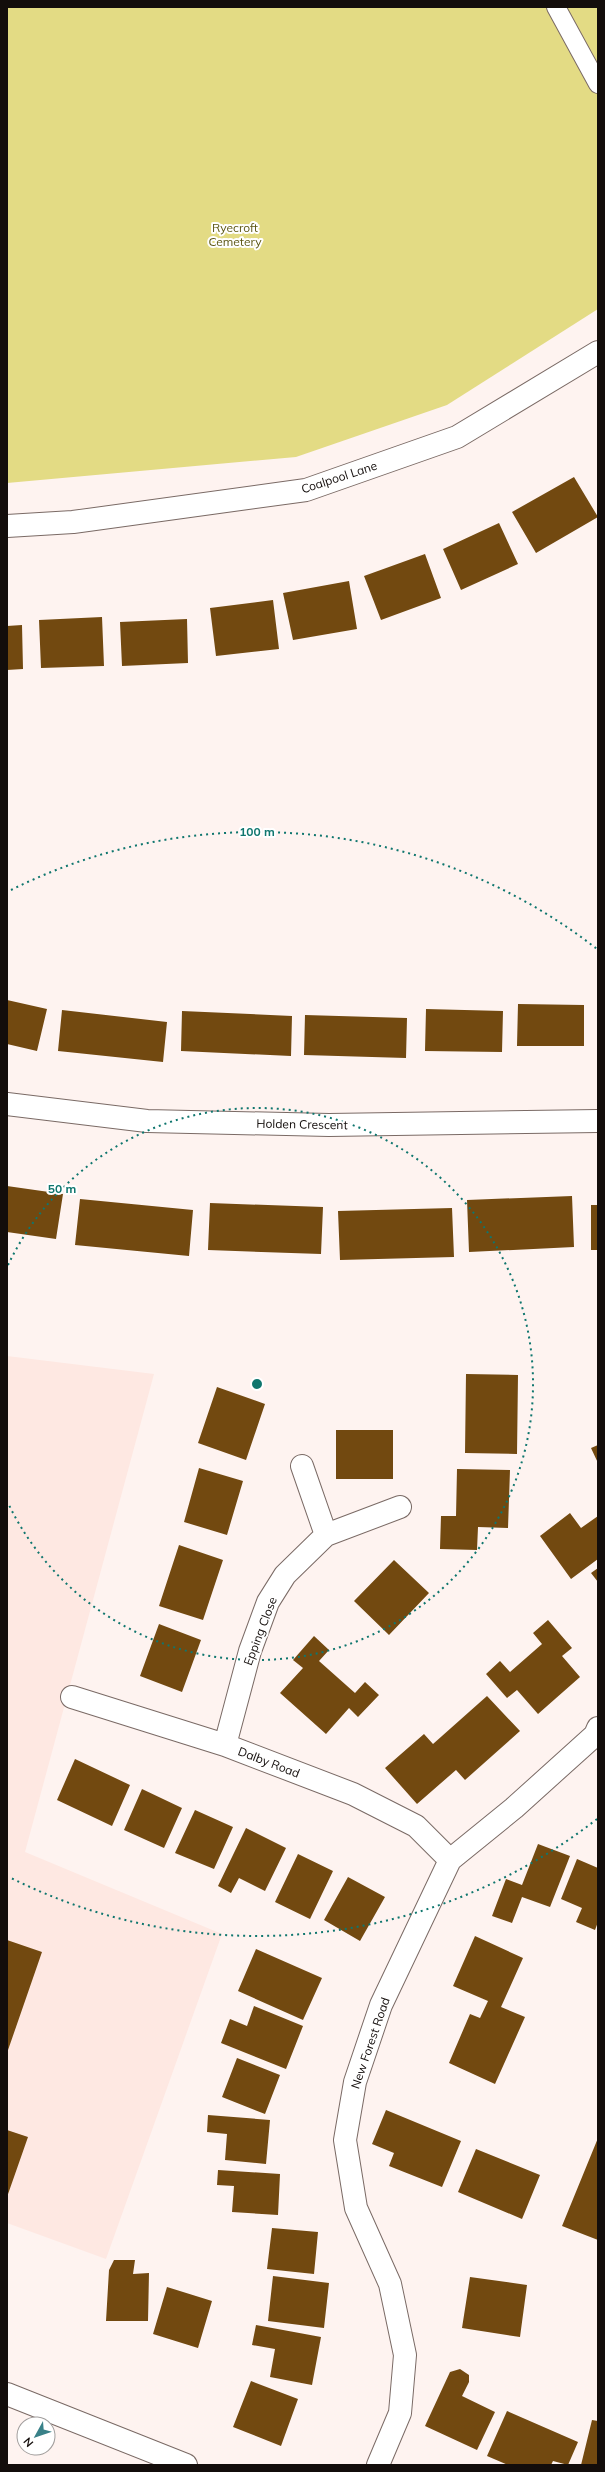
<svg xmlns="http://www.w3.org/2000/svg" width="605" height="2472" viewBox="0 0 605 2472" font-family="Mulish,sans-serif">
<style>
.built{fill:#fee8e2}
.green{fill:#e3db84}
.building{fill:#724910}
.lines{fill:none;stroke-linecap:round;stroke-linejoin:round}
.service-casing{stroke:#7a6a65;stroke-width:20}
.minor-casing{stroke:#7a6a65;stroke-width:24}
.tertiary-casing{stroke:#7a6a65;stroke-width:24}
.service{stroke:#fff;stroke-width:18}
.minor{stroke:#fff;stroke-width:22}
.tertiary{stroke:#fff;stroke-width:22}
.ring{fill:none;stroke:#0f766e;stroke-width:2;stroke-dasharray:2 4}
.labels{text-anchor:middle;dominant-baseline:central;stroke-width:4;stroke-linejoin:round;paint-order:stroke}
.park-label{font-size:12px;fill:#5d5715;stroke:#fff}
.street-label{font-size:12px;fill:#130d0b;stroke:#fff}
.centre{fill:#0f766e;stroke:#fff;stroke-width:2}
.ring-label{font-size:12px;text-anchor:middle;font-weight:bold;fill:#0f766e;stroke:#fff;stroke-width:4;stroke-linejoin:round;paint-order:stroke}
</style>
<rect width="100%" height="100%" fill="#fef3f0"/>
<path class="built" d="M 7,1356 L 154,1374 L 25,1852 L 222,1934 L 106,2259 L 7,2223 Z"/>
<path class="green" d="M 7,7 L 598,7 L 598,309 L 447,405 L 296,457 L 7,483 Z"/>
<path class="building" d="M 574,477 L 598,517 L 536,553 L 512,512 Z
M 499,523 L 518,564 L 461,590 L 443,549 Z
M 425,554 L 441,598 L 381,620 L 364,576 Z
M 349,581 L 357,629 L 293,640 L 283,593 Z
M 273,600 L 279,649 L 216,656 L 210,608 Z
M 102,617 L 104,666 L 41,668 L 39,620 Z
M 187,619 L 188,663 L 122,666 L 120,622 Z
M 22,625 L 23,669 L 7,670 L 7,626 Z
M 7,1000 L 47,1009 L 37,1051 L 7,1044 Z
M 518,1004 L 584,1005 L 584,1046 L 517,1046 Z
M 426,1009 L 503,1011 L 502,1052 L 425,1051 Z
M 62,1010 L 167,1022 L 163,1062 L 58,1051 Z
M 182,1011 L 292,1016 L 291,1056 L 181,1051 Z
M 305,1015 L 407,1018 L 406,1058 L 304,1055 Z
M 7,1186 L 63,1194 L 56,1239 L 7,1232 Z
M 572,1196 L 574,1247 L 469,1252 L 467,1200 Z
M 80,1199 L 193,1210 L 189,1256 L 75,1245 Z
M 210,1203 L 323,1207 L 321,1254 L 208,1250 Z
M 591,1205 L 598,1205 L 598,1250 L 591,1250 Z
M 452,1208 L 454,1257 L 340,1260 L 338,1211 Z
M 466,1374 L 518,1375 L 517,1454 L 465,1453 Z
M 217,1387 L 265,1404 L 246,1460 L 198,1443 Z
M 336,1430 L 393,1430 L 393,1479 L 336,1479 Z
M 598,1445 L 598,1463 L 591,1448 Z
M 199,1468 L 243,1481 L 227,1535 L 184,1522 Z
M 457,1469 L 510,1470 L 508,1528 L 478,1527 L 477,1550 L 440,1549 L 441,1516 L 456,1516 Z
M 570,1513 L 581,1528 L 598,1516 L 598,1559 L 571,1579 L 540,1536 Z
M 179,1545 L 223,1560 L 203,1620 L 159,1606 Z
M 394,1560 L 429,1593 L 389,1635 L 354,1601 Z
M 598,1568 L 598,1582 L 591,1573 Z
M 548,1620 L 572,1648 L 562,1656 L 580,1677 L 538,1714 L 517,1690 L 507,1698 L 486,1674 L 500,1661 L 510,1672 L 542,1644 L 533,1633 Z
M 159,1624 L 201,1640 L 182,1692 L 140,1676 Z
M 314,1636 L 329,1650 L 319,1661 L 355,1693 L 365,1682 L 379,1695 L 358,1717 L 349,1708 L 326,1734 L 280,1693 L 303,1668 L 293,1660 Z
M 487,1696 L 520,1731 L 465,1780 L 456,1770 L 417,1804 L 385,1768 L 424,1734 L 433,1744 Z
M 75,1759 L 130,1785 L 112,1826 L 57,1800 Z
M 142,1789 L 182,1808 L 164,1848 L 124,1830 Z
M 195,1810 L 233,1827 L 214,1869 L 175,1853 Z
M 246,1828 L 286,1848 L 265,1891 L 239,1878 L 231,1893 L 218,1886 Z
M 538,1844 L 570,1856 L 550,1907 L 522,1897 L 512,1923 L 492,1916 L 506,1879 L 522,1885 Z
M 298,1854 L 333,1871 L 310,1919 L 275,1902 Z
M 577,1859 L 598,1868 L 598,1922 L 595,1930 L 576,1922 L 582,1908 L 561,1899 Z
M 348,1877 L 385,1897 L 360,1941 L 324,1920 Z
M 475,1936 L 523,1958 L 501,2007 L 525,2017 L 495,2084 L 449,2063 L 470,2014 L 480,2018 L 488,2001 L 453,1986 Z
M 7,1940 L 42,1952 L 7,2053 Z
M 256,1949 L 322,1978 L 303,2020 L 238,1991 Z
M 254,2006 L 303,2026 L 286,2069 L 221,2043 L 230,2019 L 247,2026 Z
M 237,2058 L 280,2075 L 265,2114 L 222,2097 Z
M 386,2110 L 461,2141 L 442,2187 L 389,2166 L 394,2153 L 372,2144 Z
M 208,2115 L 270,2120 L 266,2164 L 225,2160 L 227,2134 L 207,2132 Z
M 7,2130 L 28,2137 L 7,2197 Z
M 598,2138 L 598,2240 L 562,2226 Z
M 476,2149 L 540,2175 L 522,2219 L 458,2192 Z
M 218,2170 L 280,2174 L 278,2215 L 232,2212 L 234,2186 L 217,2185 Z
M 272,2228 L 318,2232 L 314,2274 L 267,2269 Z
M 114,2260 L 135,2260 L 133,2274 L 149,2273 L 148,2321 L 106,2321 L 109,2270 Z
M 273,2276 L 329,2283 L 324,2328 L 268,2321 Z
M 470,2277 L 527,2285 L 520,2337 L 462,2328 Z
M 167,2287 L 212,2301 L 198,2348 L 153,2334 Z
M 256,2325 L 321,2337 L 312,2385 L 270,2377 L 275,2349 L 252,2345 Z
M 460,2369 L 469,2375 L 469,2382 L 462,2396 L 495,2412 L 477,2450 L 425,2426 L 450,2372 Z
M 251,2381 L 298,2399 L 281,2446 L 233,2427 Z
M 507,2411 L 578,2442 L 568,2465 L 553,2461 L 551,2465 L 508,2465 L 487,2456 Z
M 592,2420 L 598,2421 L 598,2465 L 581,2465 Z"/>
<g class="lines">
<g class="service-casing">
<path id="service" d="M 556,7 L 598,84"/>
</g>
<g class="minor-casing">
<path id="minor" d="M 7,1104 L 147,1121 L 329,1125 L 598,1121
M 302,1466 L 326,1535
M 72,1697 L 225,1745 L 353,1794 L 416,1826 L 450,1860
M 225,1745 L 250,1651 L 268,1602 L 285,1575 L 326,1535 L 400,1507
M 7,2394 L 186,2465
M 378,2465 L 400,2413 L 405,2355 L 390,2284 L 356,2208 L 345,2140 L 355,2082 L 381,2005 L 450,1860 L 514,1808 L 595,1735 L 598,1728"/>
</g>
<g class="tertiary-casing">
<path id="tertiary" d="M 7,526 L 73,522 L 306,490 L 457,437 L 598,352"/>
</g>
<use href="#service" class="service"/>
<use href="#minor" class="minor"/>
<use href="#tertiary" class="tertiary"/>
</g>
<g class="ring">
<path d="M8 1265A276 276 0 1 1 8 1503"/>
<path d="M597 1819A552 552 0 0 1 11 1878M11 890A552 552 0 0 1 597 949"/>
</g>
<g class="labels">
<g class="park-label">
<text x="235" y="227">Ryecroft<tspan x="235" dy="14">Cemetery</tspan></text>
</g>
<g class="street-label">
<text transform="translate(339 477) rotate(-18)">Coalpool Lane</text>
<text transform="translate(302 1124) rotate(1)">Holden Crescent</text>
<text transform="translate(260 1631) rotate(-69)">Epping Close</text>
<text transform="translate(269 1762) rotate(21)">Dalby Road</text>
<text transform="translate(370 2043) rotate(-71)">New Forest Road</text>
</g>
</g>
<circle cx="257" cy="1384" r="6" class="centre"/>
<g class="ring-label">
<text x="257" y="836">100 m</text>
<text x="62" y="1193">50 m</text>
</g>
<rect width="605" height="2472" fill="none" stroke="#130d0b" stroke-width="16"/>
<g transform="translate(36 2436) rotate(230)"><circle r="19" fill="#ffffff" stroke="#a19e9d"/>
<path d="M0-3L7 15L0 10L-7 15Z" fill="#398188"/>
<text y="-6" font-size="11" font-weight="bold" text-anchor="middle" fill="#130d0b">N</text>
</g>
</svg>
